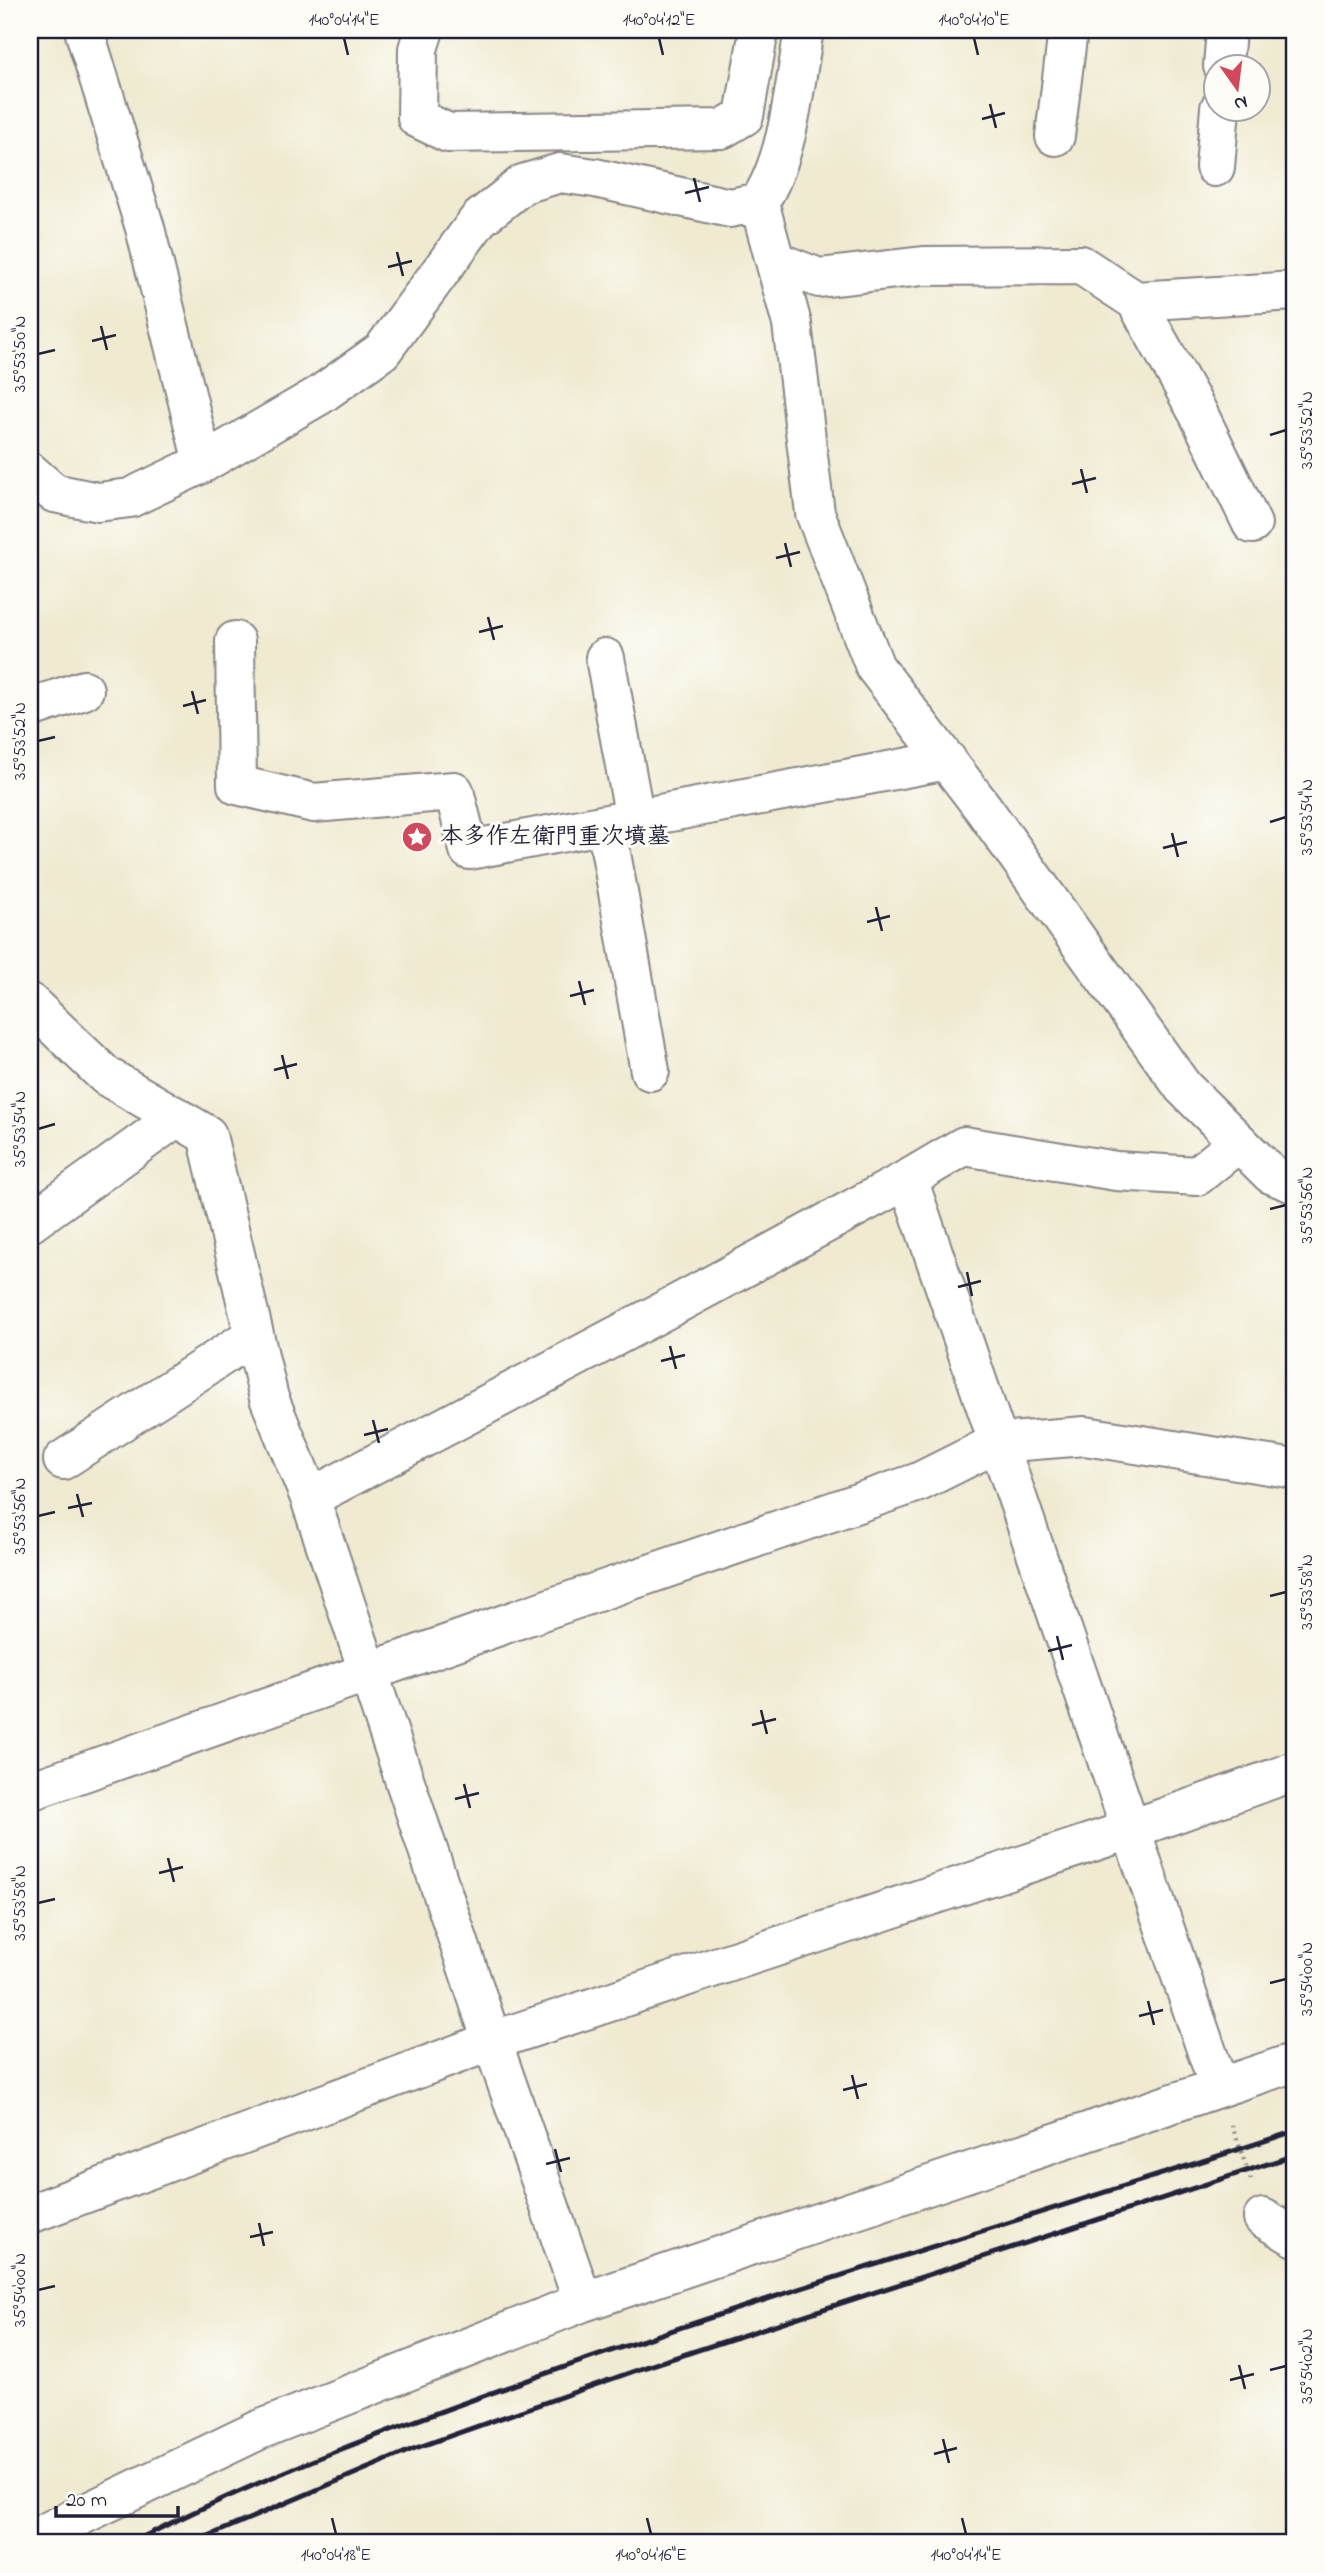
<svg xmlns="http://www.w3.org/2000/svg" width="1325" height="2573" viewBox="0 0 1325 2573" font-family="'Indie Flower','Klee One',sans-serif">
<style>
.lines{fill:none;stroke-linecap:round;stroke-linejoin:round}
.minor-casing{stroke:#888686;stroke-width:42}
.path{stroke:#888686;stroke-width:4.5;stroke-dasharray:2 5;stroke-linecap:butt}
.minor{stroke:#fff;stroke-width:38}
.rail{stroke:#22223b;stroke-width:5}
.ticks{fill:none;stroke:#22223b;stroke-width:2.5}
.labels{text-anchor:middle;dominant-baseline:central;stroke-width:6;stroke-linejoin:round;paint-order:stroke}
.poi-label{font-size:23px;font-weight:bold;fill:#22223b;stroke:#fdfcf7;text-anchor:start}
.neatline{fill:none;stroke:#22223b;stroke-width:2.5}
.ticks-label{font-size:18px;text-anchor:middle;fill:#22223b}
</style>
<rect width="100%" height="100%" fill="#fdfcf7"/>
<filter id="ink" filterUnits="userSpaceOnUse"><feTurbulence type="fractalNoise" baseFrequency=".0143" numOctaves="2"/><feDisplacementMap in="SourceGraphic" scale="14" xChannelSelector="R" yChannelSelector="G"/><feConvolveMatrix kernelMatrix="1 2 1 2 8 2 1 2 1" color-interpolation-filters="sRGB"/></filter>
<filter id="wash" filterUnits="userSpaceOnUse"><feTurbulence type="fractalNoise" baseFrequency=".00686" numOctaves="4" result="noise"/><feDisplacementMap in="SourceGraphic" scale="28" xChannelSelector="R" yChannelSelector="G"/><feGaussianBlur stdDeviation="1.57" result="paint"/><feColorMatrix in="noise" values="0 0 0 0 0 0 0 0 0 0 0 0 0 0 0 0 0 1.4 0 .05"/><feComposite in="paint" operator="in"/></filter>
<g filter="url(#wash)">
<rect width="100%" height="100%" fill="#efead0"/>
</g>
<g filter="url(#ink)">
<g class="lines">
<g class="minor-casing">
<path id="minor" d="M 84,30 L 145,228 L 203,463
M 424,30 L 418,49 L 417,118 L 448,133 L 722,129 L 744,116 L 759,30
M 1223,66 L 1226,30
M 1055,136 L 1068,30
M 1215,167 L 1220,108
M 759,202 L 792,324 L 815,513 L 875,667 L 983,808 L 1183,1087 L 1271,1174 L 1295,1184
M 775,261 L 819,278 L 923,266 L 1081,265 L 1136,301 L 1295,291
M 1136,301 L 1198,413 L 1252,524
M 30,472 L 54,493 L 98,502 L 130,498 L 203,463 L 320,395 L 382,351 L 479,219 L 523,184 L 560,173 L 595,178 L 730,208 L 759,202 C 789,158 795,82 804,30
M 235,641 L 237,785 L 314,803 L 454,791 L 469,850 L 947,760
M 605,658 L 635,819
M 30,708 L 84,690
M 606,825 L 650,1071
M 30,1003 L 106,1076 L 207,1135 L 269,1398 L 310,1498 L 492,2041 L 583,2302
M 908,1179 L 1219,2087
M 30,1223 L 177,1117
M 63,1460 L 254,1335
M 310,1498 L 686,1299 L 908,1179 L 964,1146 L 1116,1171 L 1197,1176 L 1239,1142
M 30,1791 L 556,1606 L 919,1482 L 997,1443 L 1085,1436 L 1295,1469
M 30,2214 L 492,2041 L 1129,1830 L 1295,1771
M 1263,2218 L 1295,2237
M 30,2540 L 259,2430 L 583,2302 L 1295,2062"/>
</g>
<path class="path" d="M 1232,2125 L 1251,2180"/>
<use href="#minor" class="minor"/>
<path class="rail" d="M 131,2543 C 261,2476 401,2425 539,2376 C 788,2288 1044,2214 1295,2131
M 192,2543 L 413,2449 L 643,2368 L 1295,2155"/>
</g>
</g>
<path class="ticks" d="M 344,38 L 348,55M 659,38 L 663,55M 974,38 L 978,55M 990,104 L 996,128M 982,119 L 1005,113M 694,178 L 700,202M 685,193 L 709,187M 397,252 L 403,276M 388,267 L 412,261M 101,326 L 107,350M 92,341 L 116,335M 38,354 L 55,350M 1270,435 L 1286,430M 1081,469 L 1087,493M 1072,484 L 1096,478M 785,543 L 791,567M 776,558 L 800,552M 488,617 L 494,640M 479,632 L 503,626M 192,691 L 198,714M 183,706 L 206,700M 38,741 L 55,737M 1270,822 L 1286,817M 1172,833 L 1178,857M 1163,848 L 1187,842M 876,907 L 882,931M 867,922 L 890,916M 579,981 L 585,1005M 570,996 L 594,990M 282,1055 L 288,1079M 274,1070 L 297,1064M 38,1129 L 55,1124M 1270,1209 L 1286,1205M 967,1272 L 972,1296M 958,1287 L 981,1281M 670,1346 L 676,1369M 661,1361 L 685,1355M 373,1420 L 379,1443M 364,1435 L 388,1429M 77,1494 L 83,1517M 68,1508 L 92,1503M 38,1516 L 55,1512M 1270,1596 L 1286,1592M 1057,1636 L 1063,1660M 1048,1651 L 1072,1645M 761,1710 L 767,1734M 752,1725 L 776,1719M 464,1784 L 470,1808M 455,1799 L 479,1793M 168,1858 L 174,1882M 159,1873 L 183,1867M 38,1903 L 55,1899M 1270,1983 L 1286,1979M 1148,2001 L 1154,2025M 1139,2016 L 1163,2010M 852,2075 L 858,2099M 843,2090 L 867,2084M 555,2149 L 561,2172M 546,2164 L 570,2158M 259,2223 L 264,2246M 250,2237 L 273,2232M 38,2290 L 55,2286M 1239,2365 L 1245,2389M 1270,2370 L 1286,2366M 1230,2380 L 1254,2374M 943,2439 L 949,2463M 934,2454 L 957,2448M 332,2518 L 336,2534M 647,2518 L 651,2534M 962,2518 L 966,2534"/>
<defs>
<g id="sight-disc" transform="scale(1.575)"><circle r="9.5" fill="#d1495b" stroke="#fdfcf7"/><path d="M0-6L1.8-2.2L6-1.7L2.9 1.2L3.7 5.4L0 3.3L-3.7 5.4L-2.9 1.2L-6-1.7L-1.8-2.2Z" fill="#fff"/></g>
</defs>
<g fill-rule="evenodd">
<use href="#sight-disc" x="417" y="837"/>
</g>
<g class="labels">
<g class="poi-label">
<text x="440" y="837">本多作左衛門重次墳墓</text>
</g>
</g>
<rect width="1325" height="2573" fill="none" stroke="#fdfcf7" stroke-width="77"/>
<g transform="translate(1237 88) rotate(166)"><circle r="33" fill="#fdfcf7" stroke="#a5a5ac" stroke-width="2"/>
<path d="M0-5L12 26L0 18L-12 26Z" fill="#d1495b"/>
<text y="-10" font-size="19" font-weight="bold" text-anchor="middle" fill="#22223b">N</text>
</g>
<path d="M56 2506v10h122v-10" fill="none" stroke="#22223b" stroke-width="3.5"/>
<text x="66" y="2506" font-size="21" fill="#22223b" stroke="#fdfcf7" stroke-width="5" paint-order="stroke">20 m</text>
<rect x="38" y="38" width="1248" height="2496" class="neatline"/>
<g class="ticks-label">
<text x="344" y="25">140°04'14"E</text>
<text x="659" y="25">140°04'12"E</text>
<text x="974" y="25">140°04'10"E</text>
<text transform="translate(19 354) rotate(-90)" y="6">35°53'50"N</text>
<text transform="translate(1306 430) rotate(-90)" y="6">35°53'52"N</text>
<text transform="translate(19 741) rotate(-90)" y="6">35°53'52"N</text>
<text transform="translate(1306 817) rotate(-90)" y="6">35°53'54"N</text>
<text transform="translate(19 1129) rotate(-90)" y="6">35°53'54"N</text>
<text transform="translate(1306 1205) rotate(-90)" y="6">35°53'56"N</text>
<text transform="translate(19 1516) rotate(-90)" y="6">35°53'56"N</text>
<text transform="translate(1306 1592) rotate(-90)" y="6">35°53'58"N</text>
<text transform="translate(19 1903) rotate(-90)" y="6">35°53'58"N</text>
<text transform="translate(1306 1979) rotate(-90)" y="6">35°54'00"N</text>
<text transform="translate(19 2290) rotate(-90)" y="6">35°54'00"N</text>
<text transform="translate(1306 2366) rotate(-90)" y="6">35°54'02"N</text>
<text x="336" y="2560">140°04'18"E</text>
<text x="651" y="2560">140°04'16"E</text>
<text x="966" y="2560">140°04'14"E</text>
</g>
</svg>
